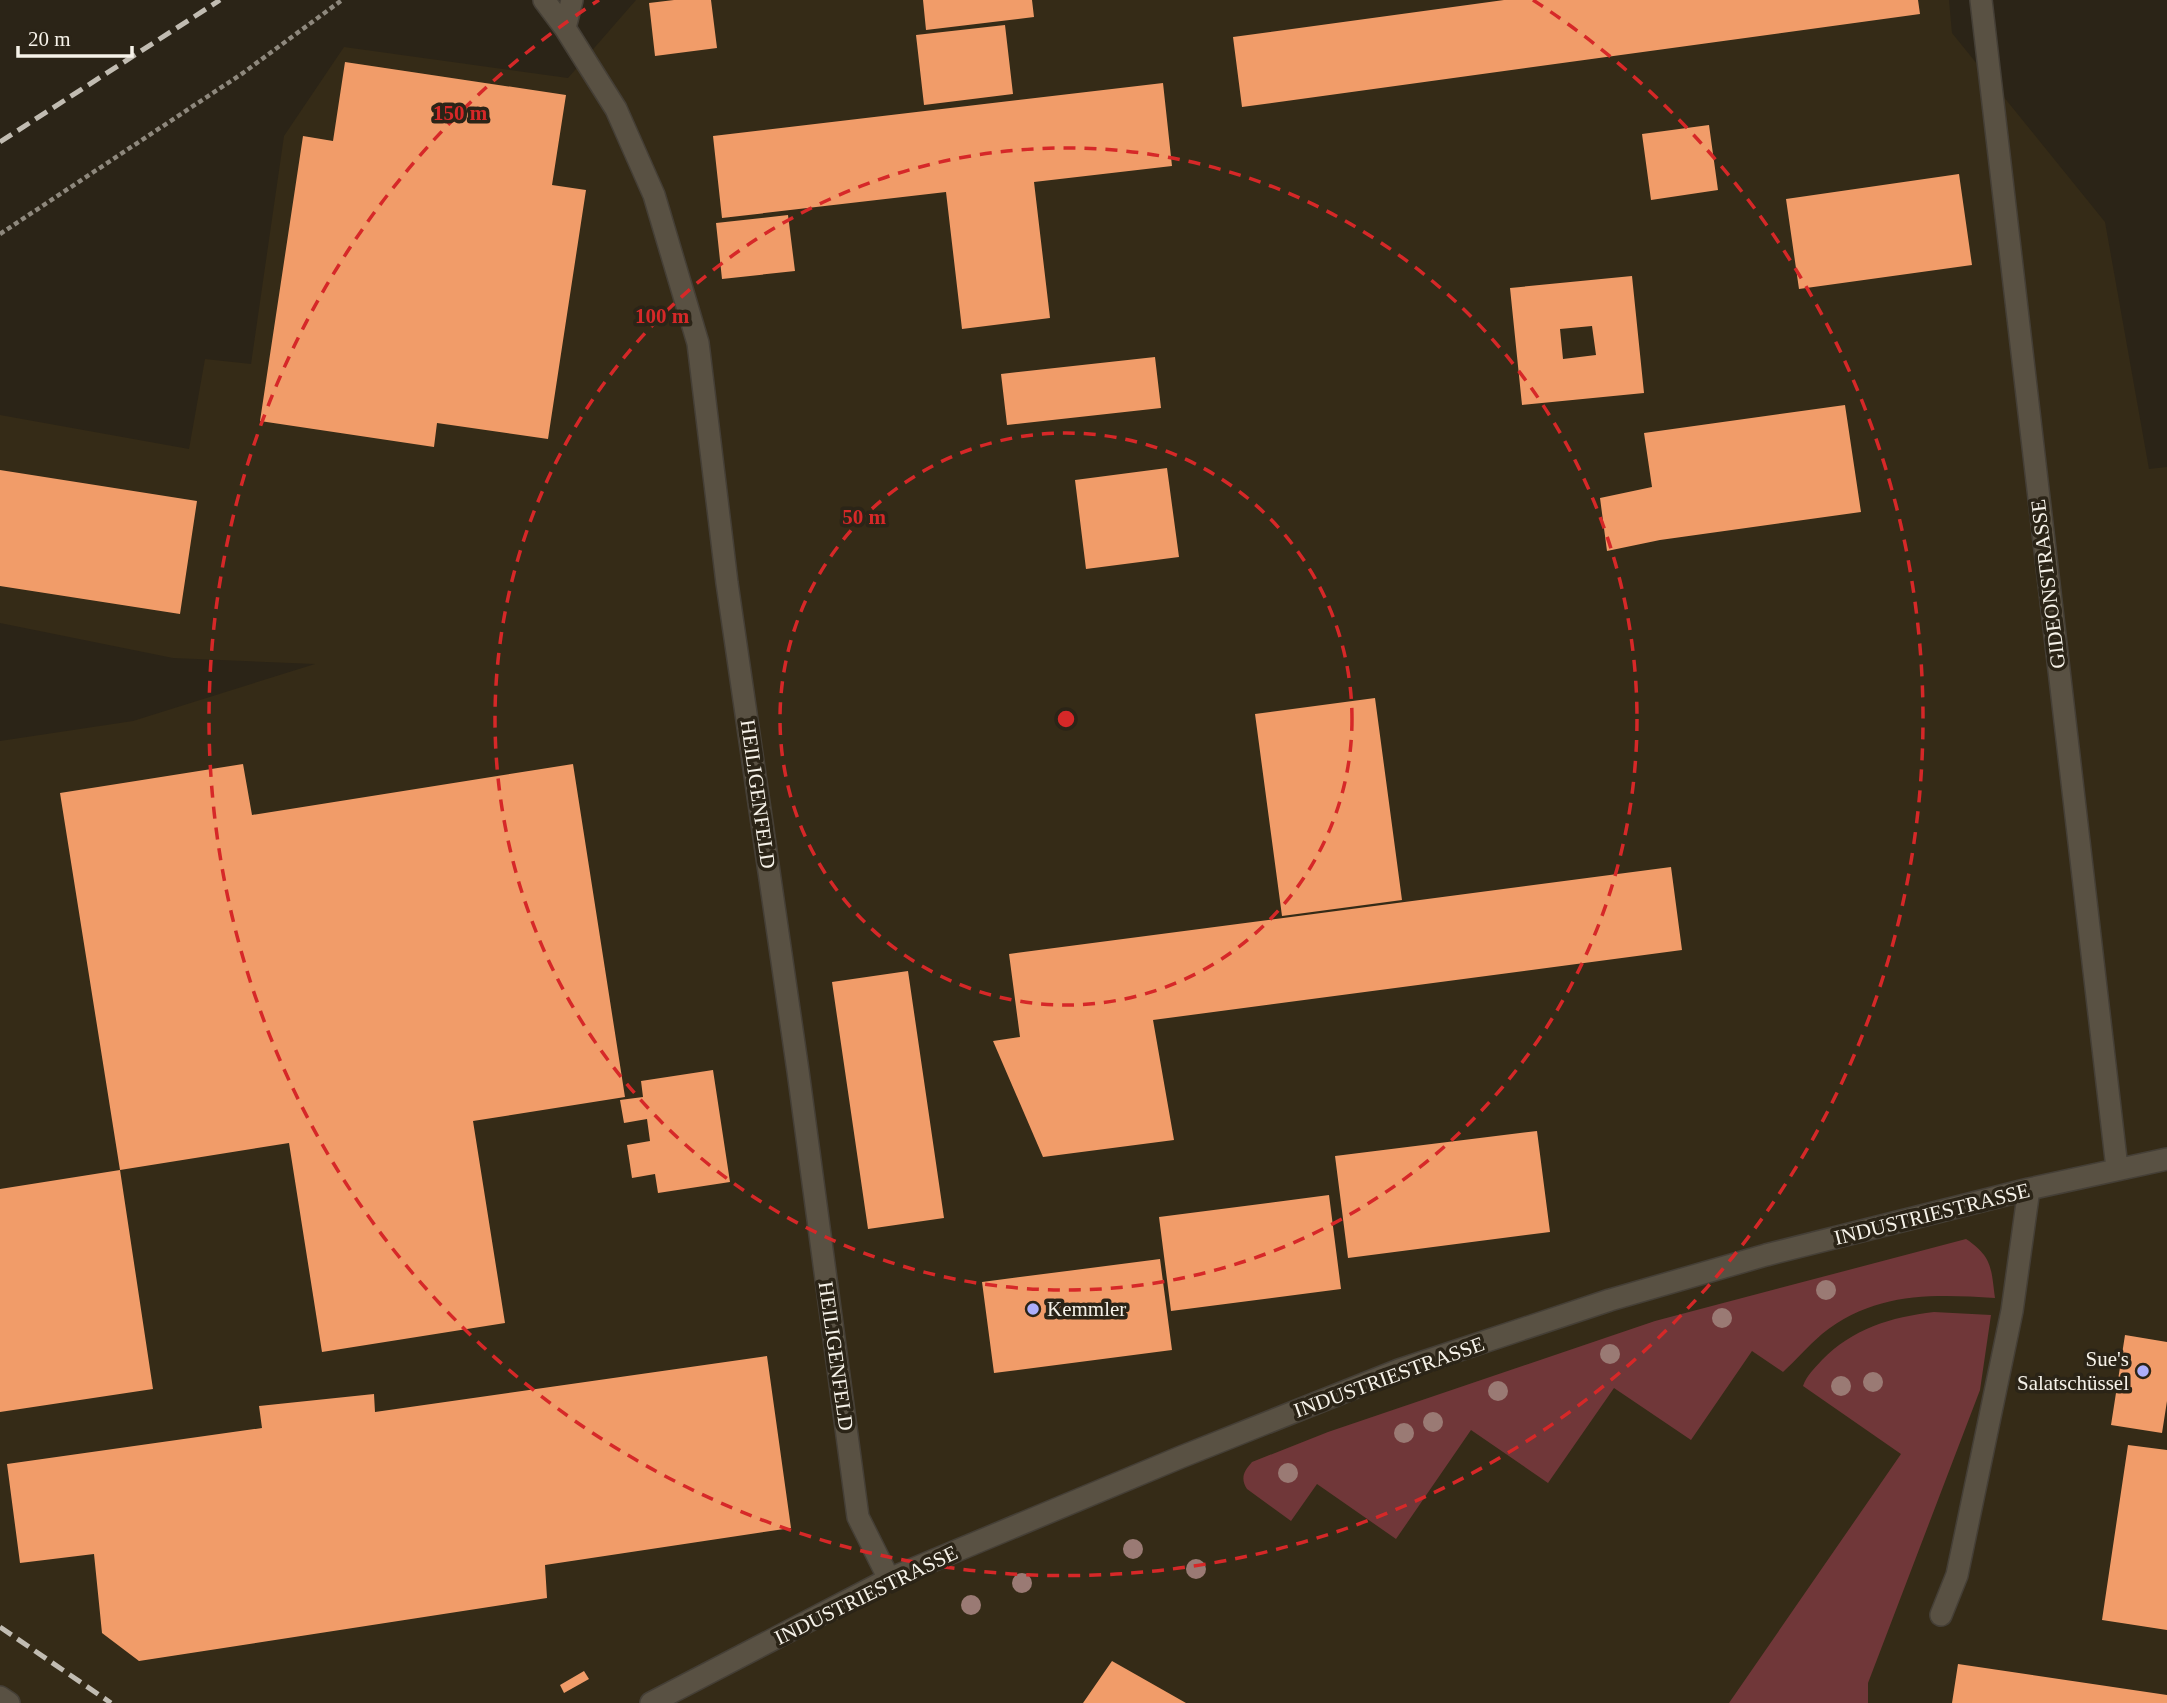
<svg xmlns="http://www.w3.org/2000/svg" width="2167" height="1703" viewBox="0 0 2167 1703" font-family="'Times New Roman',serif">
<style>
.built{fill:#352b17}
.green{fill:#703739}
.building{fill:#f19c69;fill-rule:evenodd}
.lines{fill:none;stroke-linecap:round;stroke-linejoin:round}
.minor-casing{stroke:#453f36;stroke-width:24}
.path{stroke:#8e887d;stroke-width:4.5;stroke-dasharray:5 3.5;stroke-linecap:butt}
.minor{stroke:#595143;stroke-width:21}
.rail{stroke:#c1bcb2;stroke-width:5;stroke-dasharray:14 7;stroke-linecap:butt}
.tree{fill:#9a7a74}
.ring{fill:none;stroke:#d62828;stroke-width:3.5;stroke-dasharray:12 9}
.poi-dot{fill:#adaffb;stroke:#2b2417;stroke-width:2.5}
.labels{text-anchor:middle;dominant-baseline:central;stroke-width:7;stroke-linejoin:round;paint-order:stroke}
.street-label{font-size:21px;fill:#f6f2e9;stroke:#2b2417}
.poi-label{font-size:21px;fill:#f6f2e9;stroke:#2b2417;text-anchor:start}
.centre{fill:#d62828;stroke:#2b2417;stroke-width:3.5}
.ring-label{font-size:21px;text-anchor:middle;font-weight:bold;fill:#d62828;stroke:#2b2417;stroke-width:7;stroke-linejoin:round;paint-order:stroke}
</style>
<rect width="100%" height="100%" fill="#2b2417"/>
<path class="built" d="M 636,0 L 1949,0 L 1952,33 L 2105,222 L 2149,469 L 2167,467 L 2167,1703 L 0,1703 L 0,741 L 133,721 L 315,664 L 173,658 L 0,623 L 0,415 L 189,449 L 205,359 L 251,364 L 284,136 L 344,47 L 568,78 Z"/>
<path class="green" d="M 1966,1239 C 1993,1257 1991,1269 1995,1298 C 1932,1294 1874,1292 1822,1334 C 1808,1346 1796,1360 1783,1372 L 1752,1351 L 1691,1440 L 1614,1388 L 1548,1483 L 1471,1430 L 1396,1539 L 1317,1484 L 1291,1521 L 1247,1489 C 1240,1478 1244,1471 1252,1462 L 1328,1432 L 1655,1321 Z
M 1934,1312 L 1991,1315 L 1980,1390 L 1868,1683 L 1868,1703 L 1729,1703 L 1901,1454 L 1803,1386 C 1807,1375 1814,1369 1822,1360 C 1852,1329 1891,1317 1934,1312 Z"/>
<path class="building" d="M 674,0 L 711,0 L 717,48 L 655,56 L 649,3 Z
M 923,0 L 1032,0 L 1034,17 L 926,30 Z
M 1504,0 L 1918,0 L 1920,14 L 1242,107 L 1233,37 Z
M 1005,25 L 1013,94 L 924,105 L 916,35 Z
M 345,62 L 566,95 L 552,185 L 586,190 L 548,439 L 437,423 L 434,447 L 260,421 L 303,136 L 333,141 Z
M 1163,83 L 1172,166 L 1034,182 L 1050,318 L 962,329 L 946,192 L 722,218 L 713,136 Z
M 1709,125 L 1718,190 L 1651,200 L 1642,134 Z
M 1959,174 L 1972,265 L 1799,289 L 1786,199 Z
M 788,215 L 795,271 L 722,279 L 716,223 Z
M 1632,276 L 1644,393 L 1522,405 L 1510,288 ZM 1592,326 L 1596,355 L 1563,359 L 1560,329 Z
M 1155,357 L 1161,408 L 1007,425 L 1001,374 Z
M 1845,405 L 1861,512 L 1660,540 L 1607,551 L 1600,498 L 1652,487 L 1644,433 Z
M 1167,468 L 1179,557 L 1086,569 L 1075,480 Z
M 0,470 L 197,501 L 180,614 L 0,586 Z
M 1375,698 L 1402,900 L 1282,916 L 1255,714 Z
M 243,764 L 252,815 L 573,764 L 625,1097 L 473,1121 L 505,1323 L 322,1352 L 289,1143 L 120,1170 L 60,793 Z
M 1671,867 L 1682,950 L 1153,1020 L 1174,1140 L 1043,1157 L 993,1041 L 1020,1037 L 1009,954 Z
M 908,971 L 944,1218 L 868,1229 L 832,982 Z
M 713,1070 L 730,1182 L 658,1193 L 655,1174 L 632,1178 L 627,1145 L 650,1141 L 647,1119 L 624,1123 L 620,1100 L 643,1097 L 641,1081 Z
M 1537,1131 L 1550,1232 L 1348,1258 L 1335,1156 Z
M 120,1170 L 153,1389 L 0,1412 L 0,1189 Z
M 1329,1195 L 1341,1289 L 1171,1311 L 1159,1217 Z
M 1160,1259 L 1172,1350 L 994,1373 L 982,1282 Z
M 2125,1335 L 2167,1342 L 2167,1401 L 2162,1433 L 2111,1425 Z
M 767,1356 L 791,1528 L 545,1565 L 547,1598 L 139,1661 L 102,1633 L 94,1554 L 20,1563 L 7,1464 L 262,1428 L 259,1406 L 374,1394 L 375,1412 Z
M 2128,1445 L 2167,1450 L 2167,1630 L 2102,1620 Z
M 1112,1661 L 1186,1703 L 1083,1703 Z
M 1958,1664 L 2167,1695 L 2167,1703 L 1952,1703 Z
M 584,1671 L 589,1679 L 564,1693 L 560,1685 Z"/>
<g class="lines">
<g class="minor-casing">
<path id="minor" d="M 544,0 L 565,28 L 616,109 L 654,195 L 698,343 L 727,583 L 798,1071 L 858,1517 L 889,1579
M 1981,0 L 2117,1168
M 565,28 L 572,0
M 1941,1615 L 1957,1575 L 2012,1311 L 2029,1189
M 0,1697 L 9,1703
M 651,1703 L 889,1579 L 1181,1457 L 1399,1370 L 1610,1300 L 1766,1255 L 2029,1189 L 2167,1159"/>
</g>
<path class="path" d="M 0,234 L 243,73 L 342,0"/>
<use href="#minor" class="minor"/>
<path class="rail" d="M 0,142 L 220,0
M 0,1627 L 111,1703"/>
</g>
<g class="tree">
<circle cx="1826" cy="1290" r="10"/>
<circle cx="1722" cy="1318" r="10"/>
<circle cx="1610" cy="1354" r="10"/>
<circle cx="1873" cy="1382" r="10"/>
<circle cx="1841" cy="1386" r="10"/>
<circle cx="1498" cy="1391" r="10"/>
<circle cx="1433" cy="1422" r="10"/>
<circle cx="1404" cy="1433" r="10"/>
<circle cx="1288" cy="1473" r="10"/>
<circle cx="1133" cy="1549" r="10"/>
<circle cx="1196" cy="1569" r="10"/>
<circle cx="1022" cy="1583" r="10"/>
<circle cx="971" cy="1605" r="10"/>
</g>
<g class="ring">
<circle cx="1066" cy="719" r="286"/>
<circle cx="1066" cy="719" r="571"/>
<path d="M1533 0A857 857 0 1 1 599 0"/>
</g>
<g class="poi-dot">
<circle cx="1033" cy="1309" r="7"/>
<circle cx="2143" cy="1371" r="7"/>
</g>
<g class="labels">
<g class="street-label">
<text transform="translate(2048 584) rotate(-97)">GIDEONSTRASSE</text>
<text transform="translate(758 794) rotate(82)">HEILIGENFELD</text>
<text transform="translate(1932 1214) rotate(-14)">INDUSTRIESTRASSE</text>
<text transform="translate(836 1356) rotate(82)">HEILIGENFELD</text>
<text transform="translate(1389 1377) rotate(-20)">INDUSTRIESTRASSE</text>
<text transform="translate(866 1595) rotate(-26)">INDUSTRIESTRASSE</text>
</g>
<g class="poi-label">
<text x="1047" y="1309">Kemmler</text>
<text x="2129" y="1359" text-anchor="end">Sue's<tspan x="2129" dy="24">Salatschüssel</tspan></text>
</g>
</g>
<circle cx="1066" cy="719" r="10" class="centre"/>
<g class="ring-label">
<text x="460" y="120">150 m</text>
<text x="662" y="323">100 m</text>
<text x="864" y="524">50 m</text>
</g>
<path d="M18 46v10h114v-10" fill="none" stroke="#f6f2e9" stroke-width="3.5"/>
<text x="28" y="46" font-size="21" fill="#f6f2e9" stroke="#2b2417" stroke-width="5" paint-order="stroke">20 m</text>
</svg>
